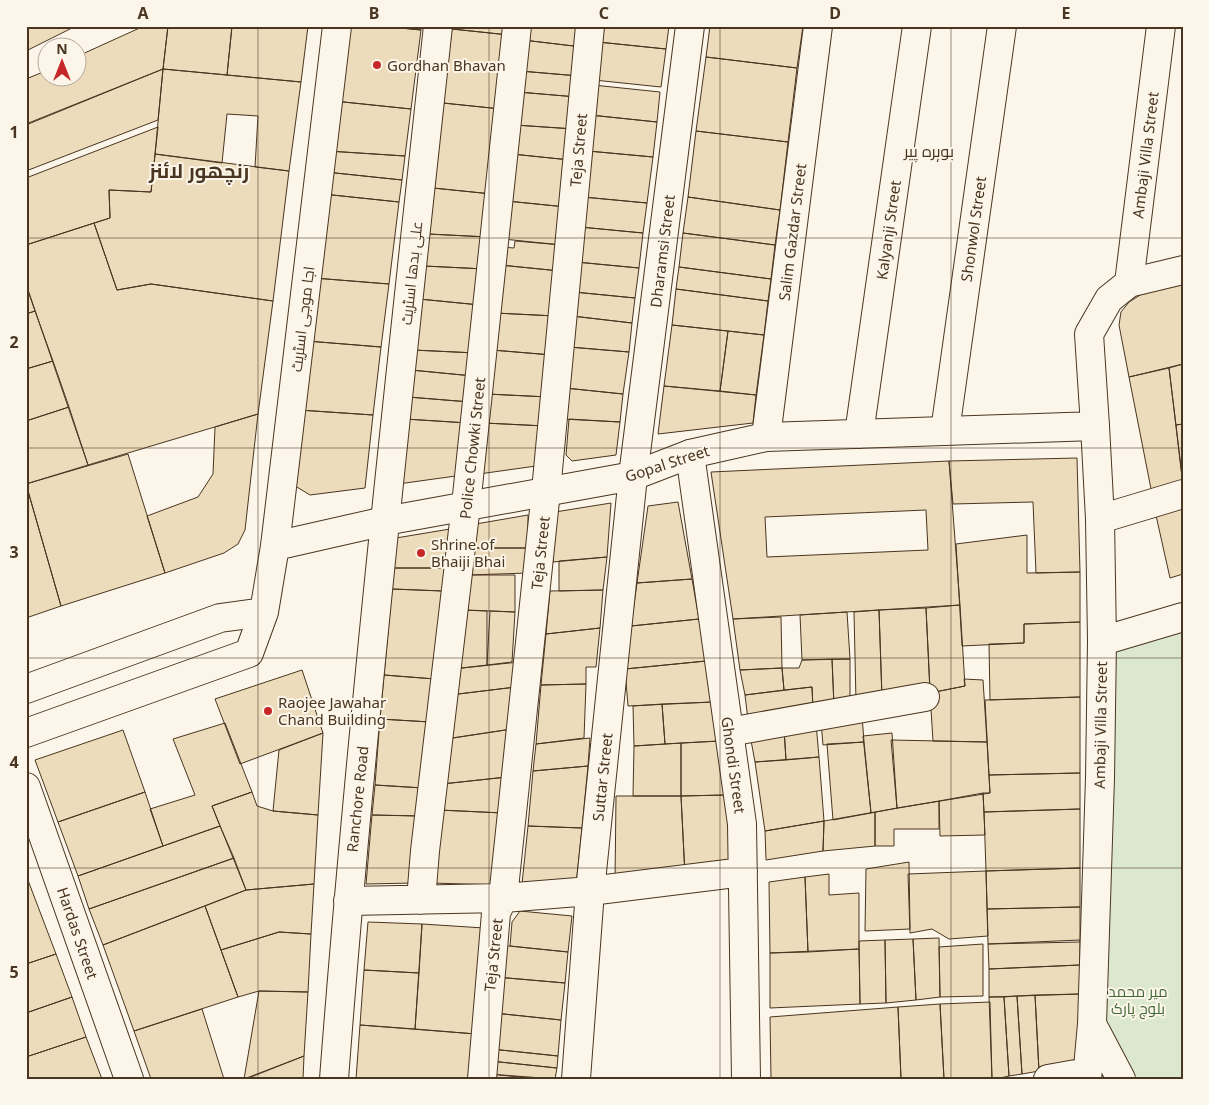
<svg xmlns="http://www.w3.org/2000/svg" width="1209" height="1105" viewBox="0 0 1209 1105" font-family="'Noto Sans',Cairo,sans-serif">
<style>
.green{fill:#dce7d0;stroke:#887966}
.building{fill:#ecdcbc;stroke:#4a3520;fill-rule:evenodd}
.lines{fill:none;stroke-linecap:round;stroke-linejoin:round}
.minor-casing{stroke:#4a3520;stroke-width:30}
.tertiary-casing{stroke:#4a3520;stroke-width:30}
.minor{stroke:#fbf6e9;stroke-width:28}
.tertiary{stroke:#fbf6e9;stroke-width:28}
.grid{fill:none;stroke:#4a3520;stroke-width:1;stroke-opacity:0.55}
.poi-dot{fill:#c62828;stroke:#fbf6e9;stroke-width:2}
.labels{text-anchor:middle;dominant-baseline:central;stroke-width:4;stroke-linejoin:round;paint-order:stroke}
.poi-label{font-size:15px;fill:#4a3520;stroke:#fbf6e9;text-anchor:start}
.street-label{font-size:15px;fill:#4a3520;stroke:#fbf6e9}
.park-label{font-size:15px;fill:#436837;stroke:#fbf6e9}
.neighbourhood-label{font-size:16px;fill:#4a3520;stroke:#fbf6e9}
.district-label{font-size:20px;font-weight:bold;fill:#4a3520;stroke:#fbf6e9}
.neatline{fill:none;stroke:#4a3520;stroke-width:2}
.grid-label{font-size:16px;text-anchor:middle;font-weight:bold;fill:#4a3520}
</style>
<rect width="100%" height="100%" fill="#fbf6e9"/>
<path class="green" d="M 1183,617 L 1183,1079 L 1122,1079 L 1093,1023 L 1102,641 Z"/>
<path class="building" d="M 26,26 L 76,26 L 26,51 Z
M 144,26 L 168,26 L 163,69 L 26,124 L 26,79 L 48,70 L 48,78 L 78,78 L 78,56 Z
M 168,26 L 232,26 L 227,75 L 163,69 Z
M 232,26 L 308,26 L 301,82 L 227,75 Z
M 342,26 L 380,26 L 421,30 L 411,109 L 334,101 Z
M 380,26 L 421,26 L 421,30 Z
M 452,26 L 510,26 L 509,35 L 452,29 Z
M 525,26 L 584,26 L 582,47 L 523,40 Z
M 599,26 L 669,26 L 666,49 L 598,42 Z
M 710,26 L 803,26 L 797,68 L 706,57 Z
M 452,29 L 509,35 L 501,109 L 443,103 Z
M 523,40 L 582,47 L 579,76 L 520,71 Z
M 598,42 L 666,49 L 661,87 L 594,80 Z
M 706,57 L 797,68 L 788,142 L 696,131 Z
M 163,69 L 301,82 L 289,171 L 255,167 L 258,116 L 227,114 L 222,163 L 155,154 Z
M 163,69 L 158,120 L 26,171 L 26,125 Z
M 520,71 L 579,76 L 577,97 L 518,92 Z
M 593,85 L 660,92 L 657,122 L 590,115 Z
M 518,92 L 577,97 L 574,129 L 515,125 Z
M 334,101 L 411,109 L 405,156 L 328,151 Z
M 443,103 L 501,109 L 492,194 L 433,188 Z
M 590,115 L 657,122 L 653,157 L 588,151 Z
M 515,125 L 574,129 L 570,160 L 512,154 Z
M 158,127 L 151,192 L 109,190 L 110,218 L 26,245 L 26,178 Z
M 696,131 L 788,142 L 780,210 L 688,197 Z
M 328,151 L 405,156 L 402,180 L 326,172 Z
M 588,151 L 653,157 L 647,203 L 583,197 Z
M 155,154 L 289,171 L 273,301 L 151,284 L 117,290 L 94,223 L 110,218 L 109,190 L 151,192 Z
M 512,154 L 570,160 L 566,207 L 507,201 Z
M 326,172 L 402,180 L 399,202 L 323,194 Z
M 433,188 L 492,194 L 488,237 L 428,234 Z
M 323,194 L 399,202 L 389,284 L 314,278 Z
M 583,197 L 647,203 L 643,233 L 580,227 Z
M 688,197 L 780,210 L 775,245 L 683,233 Z
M 507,201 L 566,207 L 562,245 L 503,239 Z
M 94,223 L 117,290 L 151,284 L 273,301 L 258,414 L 88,465 L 26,284 L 26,245 Z
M 580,227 L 643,233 L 639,268 L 576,262 Z
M 683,233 L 775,245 L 771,279 L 679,267 Z
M 428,234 L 488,237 L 485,269 L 424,266 Z
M 515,241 L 562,245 L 560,271 L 500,265 L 502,247 L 514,248 Z
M 576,262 L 639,268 L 635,298 L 574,292 Z
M 500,265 L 560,271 L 555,316 L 495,313 Z
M 424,266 L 485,269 L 480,305 L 419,299 Z
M 679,267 L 771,279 L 768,301 L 676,289 Z
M 314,278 L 389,284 L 381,347 L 307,341 Z
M 1183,283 L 1183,364 L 1129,377 L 1119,325 L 1121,312 L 1129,302 L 1145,292 Z
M 26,285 L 35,311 L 26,314 Z
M 676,289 L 768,301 L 764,335 L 672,325 Z
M 574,292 L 635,298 L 632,323 L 572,316 Z
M 419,299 L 480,305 L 476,353 L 413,350 Z
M 35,311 L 53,361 L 26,369 L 26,314 Z
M 495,313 L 555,316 L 552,355 L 492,350 Z
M 572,316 L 632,323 L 629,352 L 569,347 Z
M 672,325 L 728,331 L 720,391 L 664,386 Z
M 728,331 L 764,335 L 756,395 L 720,391 Z
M 307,341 L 381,347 L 373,415 L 299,410 Z
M 569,347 L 629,352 L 623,394 L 565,388 Z
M 413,350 L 476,353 L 473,376 L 411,370 Z
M 492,350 L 552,355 L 548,397 L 487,394 Z
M 53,361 L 69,407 L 26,421 L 26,369 Z
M 1183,364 L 1183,424 L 1176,425 L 1169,368 Z
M 1169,368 L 1183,485 L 1152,494 L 1129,377 Z
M 411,370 L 473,376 L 470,402 L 408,397 Z
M 664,386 L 756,395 L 753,423 L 658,434 Z
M 565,388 L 623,394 L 620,422 L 562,419 Z
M 487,394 L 548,397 L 545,426 L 484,423 Z
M 408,397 L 470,402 L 468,423 L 405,419 Z
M 69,407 L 88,465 L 26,484 L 26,421 Z
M 299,410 L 373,415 L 365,488 L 310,495 L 292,484 Z
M 258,414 L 245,530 L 238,544 L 224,553 L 165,573 L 147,516 L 198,497 L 213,474 L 215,427 Z
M 405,419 L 468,423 L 463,475 L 398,484 Z
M 569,419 L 620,422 L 616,455 L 572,461 L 566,455 Z
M 484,423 L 545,426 L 536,466 L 479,474 Z
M 1183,424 L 1183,485 L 1176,425 Z
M 128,454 L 165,573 L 61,606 L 26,484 Z
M 1077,458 L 1080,572 L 1036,573 L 1033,502 L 953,504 L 949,461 Z
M 949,461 L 960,605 L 733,619 L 711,472 ZM 926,510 L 928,550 L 767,557 L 765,517 Z
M 26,484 L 61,606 L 26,618 Z
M 678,502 L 692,579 L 637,583 L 648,506 Z
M 611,503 L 607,557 L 553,562 L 555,512 Z
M 1183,503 L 1183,574 L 1170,578 L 1155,511 Z
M 528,515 L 528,548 L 469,548 L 470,525 Z
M 450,529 L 446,568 L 393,568 L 396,538 Z
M 1027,535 L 1027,573 L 1080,572 L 1080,622 L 1024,624 L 1024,643 L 962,646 L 956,544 Z
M 469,548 L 528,548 L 528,573 L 468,575 Z
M 607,557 L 603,590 L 559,591 L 559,561 Z
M 393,568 L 446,568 L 443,591 L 392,589 Z
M 468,575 L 515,575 L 515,612 L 466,610 Z
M 692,579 L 699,619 L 631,626 L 637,583 Z
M 392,589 L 443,591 L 435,679 L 384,675 Z
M 603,590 L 600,628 L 546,634 L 550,591 Z
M 960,605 L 965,686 L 930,693 L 926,608 Z
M 926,608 L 930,689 L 882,698 L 879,610 Z
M 459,610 L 487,611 L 487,665 L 453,669 Z
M 879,610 L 882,698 L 856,702 L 854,612 Z
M 490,611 L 515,612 L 512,662 L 487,665 Z
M 847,612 L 850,659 L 802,660 L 800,615 Z
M 781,617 L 782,668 L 740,670 L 733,619 Z
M 699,619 L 706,661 L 625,669 L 631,626 Z
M 1080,622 L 1080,697 L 990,700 L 989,644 L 1024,643 L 1024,624 Z
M 600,628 L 596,667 L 586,667 L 586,684 L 541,685 L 546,634 Z
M 832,659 L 850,659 L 850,703 L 834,706 Z
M 832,659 L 834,706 L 813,709 L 812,687 L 784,690 L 782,668 L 799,668 L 802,660 Z
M 706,661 L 713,702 L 628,706 L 625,669 Z
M 519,662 L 516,687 L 450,695 L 453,669 Z
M 782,668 L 784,690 L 745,695 L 740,670 Z
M 302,670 L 323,733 L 240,764 L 215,699 Z
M 384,675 L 435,679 L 430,722 L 380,719 Z
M 964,679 L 983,680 L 987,742 L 933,741 L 930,693 L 965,686 Z
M 586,684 L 584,738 L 536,744 L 541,685 Z
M 516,687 L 512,729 L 446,739 L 450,695 Z
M 812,687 L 813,709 L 748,720 L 745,695 Z
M 1080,697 L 1080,773 L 989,775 L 985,700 Z
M 713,702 L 719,741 L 665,744 L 662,704 Z
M 662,704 L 665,744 L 634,746 L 633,706 Z
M 862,715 L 864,742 L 823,745 L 821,722 Z
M 380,719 L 430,722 L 423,788 L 375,785 Z
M 225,723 L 252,792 L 212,806 L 220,826 L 163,846 L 150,809 L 195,795 L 173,739 Z
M 816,723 L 819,757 L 786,760 L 784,729 Z
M 512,729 L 507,777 L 442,784 L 446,739 Z
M 784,729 L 786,760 L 755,762 L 750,735 Z
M 123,730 L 145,792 L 58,822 L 35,760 Z
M 323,733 L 318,815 L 273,811 L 279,750 Z
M 892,733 L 897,808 L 871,813 L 863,736 Z
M 590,738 L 588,766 L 533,771 L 536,744 Z
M 891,740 L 987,742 L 990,793 L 897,808 Z
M 719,741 L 725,795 L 681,796 L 681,743 Z
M 864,742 L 871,813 L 833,820 L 827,744 Z
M 681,743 L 681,796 L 633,796 L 634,746 Z
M 819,757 L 824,821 L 765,831 L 755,762 Z
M 588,766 L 582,828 L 528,826 L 533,771 Z
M 1080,773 L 1080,809 L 984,812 L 983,793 L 990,793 L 989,775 Z
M 507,777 L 503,813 L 439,810 L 442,784 Z
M 375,785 L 423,788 L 420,816 L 372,815 Z
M 145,792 L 163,846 L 78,876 L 58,822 Z
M 252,792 L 257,806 L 273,811 L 318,815 L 314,884 L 246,890 L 212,806 Z
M 983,793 L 985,835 L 940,836 L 939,801 Z
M 725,795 L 732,864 L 685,875 L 681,796 Z
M 616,796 L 681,796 L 685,875 L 615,882 Z
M 939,801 L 939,829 L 894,829 L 894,846 L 875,846 L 875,812 Z
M 1080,809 L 1080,868 L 986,871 L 984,812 Z
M 439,810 L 503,813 L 496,885 L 432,883 Z
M 875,812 L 875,846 L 823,851 L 824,821 Z
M 372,815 L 420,816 L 413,883 L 366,884 Z
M 824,821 L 823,851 L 766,860 L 765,831 Z
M 220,826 L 234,858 L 89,909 L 78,876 Z
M 528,826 L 582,828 L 576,885 L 522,884 Z
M 234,858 L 246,890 L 103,945 L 89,909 Z
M 909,862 L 910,929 L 865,931 L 866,869 Z
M 1080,868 L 1080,907 L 987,909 L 986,871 Z
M 986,871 L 988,936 L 949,939 L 932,929 L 910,933 L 908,874 Z
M 829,874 L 829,895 L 859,893 L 859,949 L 808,952 L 805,877 Z
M 26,875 L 56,954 L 26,964 Z
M 805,877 L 808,952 L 770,953 L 769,882 Z
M 314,884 L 311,934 L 279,932 L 221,950 L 205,906 L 246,890 Z
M 205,906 L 238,997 L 134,1031 L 103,945 Z
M 1080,907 L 1080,942 L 988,944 L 987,909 Z
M 520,911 L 572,916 L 568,952 L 510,946 L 512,922 Z
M 368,922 L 422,924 L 419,973 L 364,970 Z
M 422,924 L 484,928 L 476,1034 L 415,1029 Z
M 279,932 L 311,934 L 308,992 L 259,991 L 238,997 L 221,950 Z
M 939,938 L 940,997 L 916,1000 L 913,939 Z
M 913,939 L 916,1000 L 886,1003 L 885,940 Z
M 885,940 L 886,1003 L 860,1004 L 859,941 Z
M 1080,940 L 1080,965 L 989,969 L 988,944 Z
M 983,944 L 983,996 L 940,997 L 939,947 Z
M 499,945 L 568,952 L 565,983 L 496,977 Z
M 859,949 L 860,1004 L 770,1008 L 770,953 Z
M 56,954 L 72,997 L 26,1013 L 26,964 Z
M 1080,965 L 1080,994 L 989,997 L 989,969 Z
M 364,970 L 419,973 L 415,1029 L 360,1025 Z
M 496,977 L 565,983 L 561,1020 L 494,1013 Z
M 259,991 L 308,992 L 304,1056 L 244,1079 Z
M 1080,994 L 1080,1064 L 1039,1071 L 1035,995 Z
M 1035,995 L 1039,1071 L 1022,1074 L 1017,996 Z
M 1017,996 L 1022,1074 L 1009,1076 L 1004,997 Z
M 72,997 L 86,1037 L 26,1057 L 26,1013 Z
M 989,997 L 1004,997 L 1009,1076 L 996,1079 L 992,1079 Z
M 990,1002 L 992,1079 L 944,1079 L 940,1004 Z
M 940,1004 L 944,1079 L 901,1079 L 898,1007 Z
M 898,1007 L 901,1079 L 771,1079 L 770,1017 Z
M 202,1009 L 224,1079 L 151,1079 L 134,1031 Z
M 494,1013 L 561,1020 L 558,1056 L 491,1049 Z
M 360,1025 L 476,1034 L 472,1079 L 356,1079 Z
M 86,1037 L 102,1079 L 26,1079 L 26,1057 Z
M 491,1049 L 558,1056 L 557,1068 L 490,1061 Z
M 304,1056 L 303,1079 L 246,1079 Z
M 490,1061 L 557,1068 L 555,1079 L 489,1074 Z
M 489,1074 L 539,1079 L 489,1079 Z"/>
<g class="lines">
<g class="minor-casing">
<path id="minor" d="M 1129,283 L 1161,26
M 945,431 L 1002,26
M 859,434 L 917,26
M 766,437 L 818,26
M 690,454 L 742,824 L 746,1079
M 1100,519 L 1183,494
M 275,546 L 337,26
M 1102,641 L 1183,617
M 729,732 L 925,697
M 26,787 L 129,1079
M 421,900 L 425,851 L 466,505 L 517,26
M 348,901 L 503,898 L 590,891 L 743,872
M 1092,1024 L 1121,1079
M 334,1079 C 361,727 400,377 438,26
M 482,1079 L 496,913 L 503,898 L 546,491 L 590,26
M 576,1079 L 590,891 L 633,476 L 690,26
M 1048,1079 L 1087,1072
M 1087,1079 L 1092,1024 L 1100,778 L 1102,641 L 1100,519 L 1095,426"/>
</g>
<g class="tertiary-casing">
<path id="tertiary" d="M 26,689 L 220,618 L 264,612
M 26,733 L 249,653 L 264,612 L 275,546 L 385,521 L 633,476 L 690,454 L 766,437 L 1095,426 L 1089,334 L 1109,299 L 1129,283 L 1183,270"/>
</g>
<use href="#minor" class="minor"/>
<use href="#tertiary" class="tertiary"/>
</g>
<path class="grid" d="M 258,26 L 258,1079M 489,26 L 489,1079M 720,26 L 720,1079M 951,26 L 951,1079M 26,238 L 1183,238M 26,448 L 1183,448M 26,658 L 1183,658M 26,868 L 1183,868"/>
<g class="poi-dot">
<circle cx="377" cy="65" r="5"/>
<circle cx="421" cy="553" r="5"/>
<circle cx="268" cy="711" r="5"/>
</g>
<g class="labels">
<g class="poi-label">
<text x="387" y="65">Gordhan Bhavan</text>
<text x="431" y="544">Shrine of<tspan x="431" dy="17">Bhaiji Bhai</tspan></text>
<text x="278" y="702">Raojee Jawahar<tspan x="278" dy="17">Chand Building</tspan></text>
</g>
<g class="street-label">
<text transform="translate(578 150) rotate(-85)">Teja Street</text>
<text transform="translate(1145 155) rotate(-83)">Ambaji Villa Street</text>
<text transform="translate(973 229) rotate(-82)">Shonwol Street</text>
<text transform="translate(888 230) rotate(-82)">Kalyanji Street</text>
<text transform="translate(792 232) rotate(-83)">Salim Gazdar Street</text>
<text transform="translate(662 251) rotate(-83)">Dharamsi Street</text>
<text transform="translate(411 273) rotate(-84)">علی بدھا اسٹریٹ</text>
<text transform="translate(302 319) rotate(-83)">اجا موجی اسٹریٹ</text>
<text transform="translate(472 448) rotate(-84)">Police Chowki Street</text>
<text transform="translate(667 463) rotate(-18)">Gopal Street</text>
<text transform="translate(540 553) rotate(-84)">Teja Street</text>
<text transform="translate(1100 725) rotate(-89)">Ambaji Villa Street</text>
<text transform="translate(734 765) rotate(82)">Ghondi Street</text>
<text transform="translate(602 777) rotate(-84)">Suttar Street</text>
<text transform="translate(357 799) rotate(-84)">Ranchore Road</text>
<text transform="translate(78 933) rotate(71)">Hardas Street</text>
<text transform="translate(493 955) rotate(-84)">Teja Street</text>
</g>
<g class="park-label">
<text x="1138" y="991">میر محمد<tspan x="1138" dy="17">بلوچ پارک</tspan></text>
</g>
<g class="neighbourhood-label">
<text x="929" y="151">بوہرہ پیر</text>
</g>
<g class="district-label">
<text x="199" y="170">رنچھور لائنز</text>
</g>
</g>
<rect width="1209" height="1105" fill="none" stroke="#fbf6e9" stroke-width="55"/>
<g transform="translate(62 62)"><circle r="24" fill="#fbf6e9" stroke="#b4a999"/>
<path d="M0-4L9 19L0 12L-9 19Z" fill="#c62828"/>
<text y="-8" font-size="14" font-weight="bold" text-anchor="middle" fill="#4a3520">N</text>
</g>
<rect x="28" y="28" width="1154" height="1050" class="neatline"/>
<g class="grid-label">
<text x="143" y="19">A</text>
<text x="374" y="19">B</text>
<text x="604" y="19">C</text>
<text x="835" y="19">D</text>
<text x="1066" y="19">E</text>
<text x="14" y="138">1</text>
<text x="14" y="348">2</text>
<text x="14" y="558">3</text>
<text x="14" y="768">4</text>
<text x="14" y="978">5</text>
</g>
</svg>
